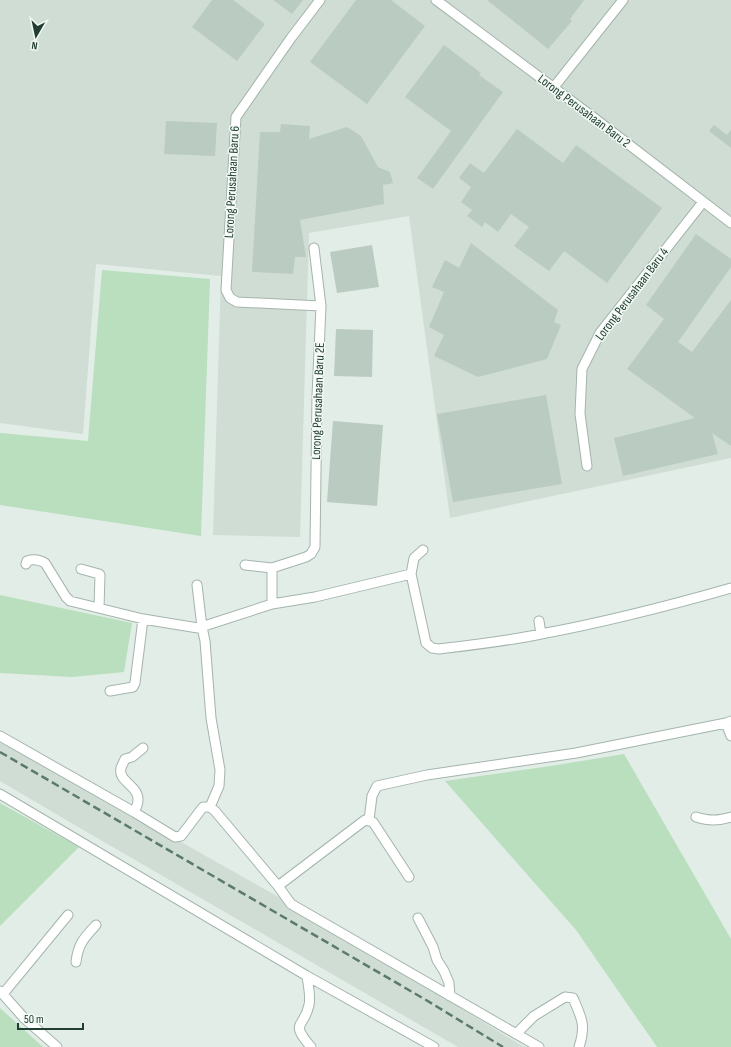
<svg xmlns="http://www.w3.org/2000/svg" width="731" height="1047" viewBox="0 0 731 1047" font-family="'Sofia Sans Condensed',sans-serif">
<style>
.built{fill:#d0ddd5}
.green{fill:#b9dfbe}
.building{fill:#bacbc1}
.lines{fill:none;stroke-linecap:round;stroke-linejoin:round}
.street-casing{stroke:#a4b5ac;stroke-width:11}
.street{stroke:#fff;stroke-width:9}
.rail{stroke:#5b7a6d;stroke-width:2.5;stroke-dasharray:8 4;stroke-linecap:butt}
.labels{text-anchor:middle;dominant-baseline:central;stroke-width:3;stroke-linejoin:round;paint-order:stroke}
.street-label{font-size:13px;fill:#213e32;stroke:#f2f9f4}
</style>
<rect width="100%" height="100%" fill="#e1ede6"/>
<path class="built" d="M 0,0 L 731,0 L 731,458 L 450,518 L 409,216 L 309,233 L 300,537 L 213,535 L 221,276 L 96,264 L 83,434 L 0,423 Z
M 0,740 L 291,904 L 524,1047 L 458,1047 L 85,831 L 0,781 Z"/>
<path class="green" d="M 102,270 L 210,279 L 201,536 L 0,505 L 0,433 L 88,441 Z
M 0,595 L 132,623 L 124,672 L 72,677 L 0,673 Z
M 624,754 L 731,939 L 731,1047 L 657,1047 L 576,930 L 445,781 L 551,766 Z
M 0,803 L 79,847 L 0,926 Z
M 0,1008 L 43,1047 L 0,1047 Z"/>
<path class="building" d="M 212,0 L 233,0 L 265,24 L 237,61 L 192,27 Z
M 273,0 L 303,0 L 292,14 Z
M 356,0 L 391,0 L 425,26 L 367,104 L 310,62 Z
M 487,0 L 584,0 L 570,19 L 572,21 L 548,49 Z
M 444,45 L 481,73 L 479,75 L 503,92 L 433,189 L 417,178 L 451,131 L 405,97 Z
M 166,121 L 217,123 L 215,156 L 164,154 Z
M 281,124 L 310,126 L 309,139 L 347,127 L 361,136 L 378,167 L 390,172 L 393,183 L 383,185 L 384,204 L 300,220 L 306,257 L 295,257 L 293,274 L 252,272 L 260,132 L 280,132 Z
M 714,125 L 727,135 L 731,130 L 731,148 L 709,131 Z
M 517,129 L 563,163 L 576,145 L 662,208 L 607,283 L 564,251 L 549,271 L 514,246 L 529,227 L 511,214 L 498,232 L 485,222 L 482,227 L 467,216 L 472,210 L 461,202 L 471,187 L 459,178 L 470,163 L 484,173 Z
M 696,234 L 731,259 L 731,267 L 678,342 L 692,352 L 731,300 L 731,446 L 712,433 L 718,454 L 623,476 L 614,438 L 695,418 L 627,369 L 664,319 L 646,305 Z
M 471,243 L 558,310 L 554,322 L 561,325 L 547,359 L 478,377 L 434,356 L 444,335 L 429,327 L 444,292 L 432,287 L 445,260 L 459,268 Z
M 372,245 L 379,287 L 337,293 L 330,252 Z
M 336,329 L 373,330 L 372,377 L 334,376 Z
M 546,395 L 562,484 L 453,502 L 437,414 Z
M 333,421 L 383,425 L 377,506 L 327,502 Z"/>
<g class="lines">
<g class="street-casing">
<path id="street" d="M 320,0 L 291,38 L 236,117 L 226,290 L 230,298 L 237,302 L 321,306
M 436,0 L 593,117 L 731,223
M 554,87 L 623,0
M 587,466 L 580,414 L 582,369 L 600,333 L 703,202
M 423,550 L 414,558 L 411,574 L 426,643 L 432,648 L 439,649 C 473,645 508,641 541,634 C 605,622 668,606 731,588
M 26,564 L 27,561 C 33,559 40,560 45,563 L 66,597 L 70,601 L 143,619 L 198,628 L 272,604 L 315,597 L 411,574
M 245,565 L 272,568 L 306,557 L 311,554 L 315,547 L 317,396 L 321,306 L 314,248
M 272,568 L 272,604
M 81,569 L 99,574 L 100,575 L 99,608
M 197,585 L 202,627 L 205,641 L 211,718 L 220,770 L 219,786 L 210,807
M 539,621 L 541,634
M 110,691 L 133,687 L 135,683 L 143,619
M 726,723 L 731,736
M 0,736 L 134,812 L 175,837 L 181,836 L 203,807 L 210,807 L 215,811 L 278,886 L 291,904 L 539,1047
M 0,794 L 307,976 L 434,1047
M 134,812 C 149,786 117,785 121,768 C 122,765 124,762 125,759 L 132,757 L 143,748
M 696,817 C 709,821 718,821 731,817
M 369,820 L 372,796 L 377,786 L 427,775 L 576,753 L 726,723 L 731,721
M 278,886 L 365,820 L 373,822 L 409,877
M 418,918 L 433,947 L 437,960 L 444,971 L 449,983 L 450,996
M 76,962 C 78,944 84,938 96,925
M 307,976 C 308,985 311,996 309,1005 C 304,1029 289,1021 311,1047
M 0,991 L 24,1018 L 57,1047
M 3,994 L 68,915
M 516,1034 L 534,1016 L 565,997 L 573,998 C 582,1019 586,1025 579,1047"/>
</g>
<use href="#street" class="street"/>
<path class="rail" d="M 0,752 L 426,1000 L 503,1047"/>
</g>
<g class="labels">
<g class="street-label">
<text transform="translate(584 111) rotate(37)">Lorong Perusahaan Baru 2</text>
<text transform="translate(232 182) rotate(-87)">Lorong Perusahaan Baru 6</text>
<text transform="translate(632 294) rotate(-53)">Lorong Perusahaan Baru 4</text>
<text transform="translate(318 401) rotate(-88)">Lorong Perusahaan Baru 2E</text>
</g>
</g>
<g transform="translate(36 36) rotate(189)" stroke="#f2f9f4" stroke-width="3" paint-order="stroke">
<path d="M0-3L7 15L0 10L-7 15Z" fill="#213e32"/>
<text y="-6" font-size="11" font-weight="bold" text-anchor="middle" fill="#213e32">N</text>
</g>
<path d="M18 1023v6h65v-6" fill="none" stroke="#213e32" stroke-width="2"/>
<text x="24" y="1023" font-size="12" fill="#213e32" stroke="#f2f9f4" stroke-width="3" paint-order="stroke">50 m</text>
</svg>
